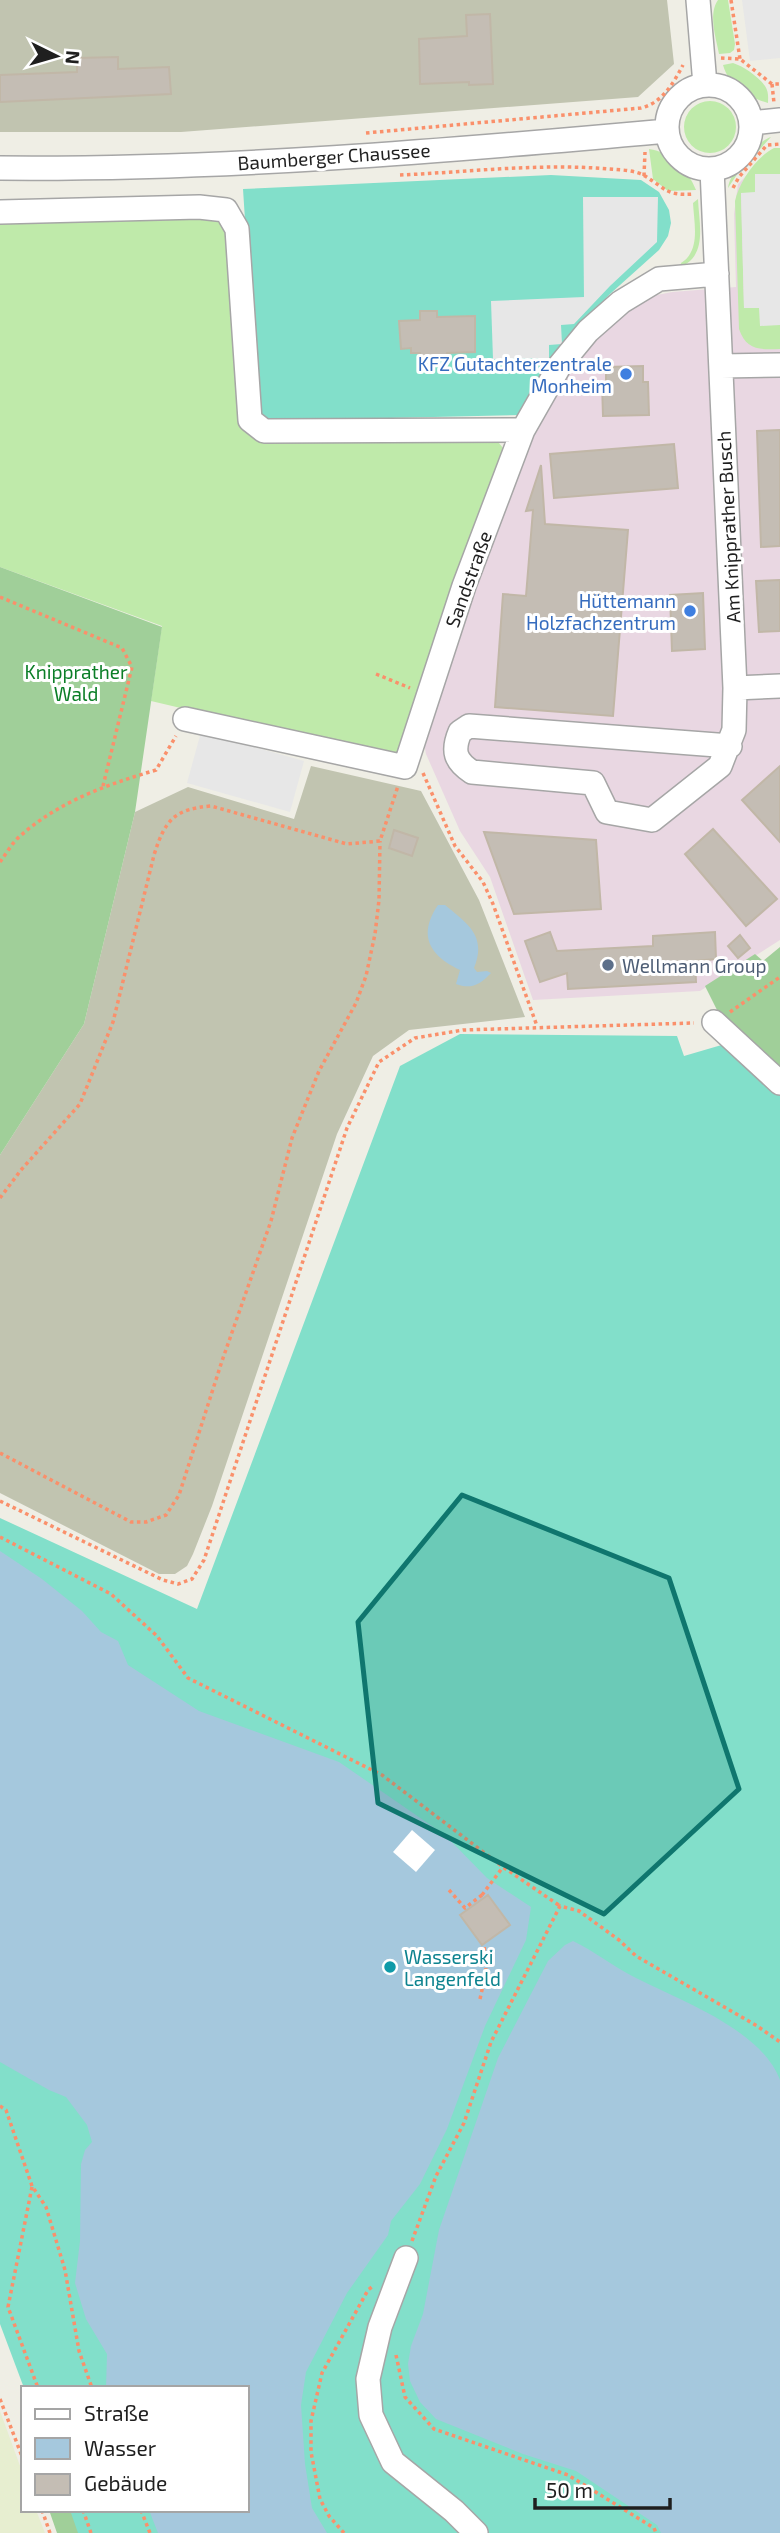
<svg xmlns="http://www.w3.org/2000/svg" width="780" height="2533" viewBox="0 0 780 2533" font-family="'Exo 2',sans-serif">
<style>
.industrial{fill:#e9d7e2}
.construction{fill:#c1c4b0}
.farmland{fill:#e7eed0}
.grass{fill:#bfeaaa}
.forest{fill:#a0cf99}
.pitch{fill:#82dfca}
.parking{fill:#e7e7e7}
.water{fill:#a5c8dd}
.pier{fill:#fff}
.building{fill:#c4bdb4;stroke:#c1b7a7;stroke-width:2}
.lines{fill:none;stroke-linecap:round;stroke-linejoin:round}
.minor-casing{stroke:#a6a6a6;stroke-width:26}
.path{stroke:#fa906b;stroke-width:3.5;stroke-dasharray:3.5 3.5;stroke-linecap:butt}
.minor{stroke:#fff;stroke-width:23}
.marked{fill:#0f766e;fill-opacity:0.2;stroke:#0f766e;stroke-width:5;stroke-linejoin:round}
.shop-dot{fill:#3f7fe0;stroke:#fff;stroke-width:2.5}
.service-dot{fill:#5c6f8a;stroke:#fff;stroke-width:2.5}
.culture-dot{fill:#0f9aa8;stroke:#fff;stroke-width:2.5}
.labels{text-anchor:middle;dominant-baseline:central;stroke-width:6;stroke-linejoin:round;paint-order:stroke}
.street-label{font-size:19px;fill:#1f1f1f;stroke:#fff}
.shop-label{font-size:19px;fill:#366cbe;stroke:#fff;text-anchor:end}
.park-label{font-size:19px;fill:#0b7e27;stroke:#fff}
.service-label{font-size:19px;fill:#4e5e75;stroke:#fff;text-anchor:start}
.culture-label{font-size:19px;fill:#0d838f;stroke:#fff;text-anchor:start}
</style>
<rect width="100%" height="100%" fill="#efeee5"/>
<path class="industrial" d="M 780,150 L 780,940 L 700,991 L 533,1000 L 490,877 L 460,831 L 426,754 L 424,743 L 430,709 L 533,427 L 559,383 L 585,347 L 637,303 L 647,297 L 672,292 L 736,287 L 734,214 L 738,184 L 754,168 Z"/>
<path class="construction" d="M 0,0 L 667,0 L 674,64 L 638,97 L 181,132 L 0,132 Z
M 311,766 L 421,791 L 479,900 L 525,1017 L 409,1030 L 373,1056 L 337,1134 L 212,1506 L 193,1554 L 187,1566 L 175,1574 L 159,1574 L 0,1493 L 0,1155 L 84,1024 L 135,812 L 188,787 L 294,819 Z"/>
<path class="farmland" d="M 0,2411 L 23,2474 L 23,2510 L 36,2510 L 45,2533 L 0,2533 Z"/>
<path class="grass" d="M 718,0 L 728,0 L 735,44 L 734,50 L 730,53 L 719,54 C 716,38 708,14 718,0 Z
M 733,63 C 743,66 759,77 765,86 C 769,92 768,98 768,103 C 746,96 730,88 723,65 Z
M684 127a26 26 0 1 1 52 0a26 26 0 1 1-52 0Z
M 771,137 L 738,173 L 728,188 C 730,172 756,142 771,137 Z
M 774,148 L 780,148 L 780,174 L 755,174 L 755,193 L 741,193 L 744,308 L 760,308 L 780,325 L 780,349 C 760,350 746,350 739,329 L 735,201 C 739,182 756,157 774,148 Z
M 649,149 C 671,152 688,170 696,190 L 668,191 L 653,179 Z
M 698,199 C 699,224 708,256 680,267 L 681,263 C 701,251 694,223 693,203 Z
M 221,217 L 231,231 L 248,428 L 494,437 L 503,448 L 423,675 L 397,759 L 151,701 L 162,626 L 0,567 L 0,219 Z"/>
<path class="forest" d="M 0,567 L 162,627 L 135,812 L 84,1024 L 0,1155 Z
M 780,947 L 780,1074 L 724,1024 L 705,986 L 755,954 L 763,961 Z
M 49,2510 L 149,2510 L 158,2533 L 57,2533 Z"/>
<path class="pitch" d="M 551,175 L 641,180 L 659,192 L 669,210 L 671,223 L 668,236 L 659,250 L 610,294 L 570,337 L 519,415 L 258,421 L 243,189 Z
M 460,1034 L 677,1036 L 684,1056 L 725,1044 L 780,1094 L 780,2533 L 78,2533 L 70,2510 L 247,2510 L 247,2388 L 24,2388 L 0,2324 L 0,1518 L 197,1609 L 400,1066 Z"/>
<path class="parking" d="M 742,0 L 780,0 L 780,58 L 750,61 Z
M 755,174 L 780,174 L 780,325 L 760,326 L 759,308 L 744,308 L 741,193 L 755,192 Z
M 583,197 L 658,197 L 657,242 L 610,286 L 574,324 L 561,325 L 562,344 L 549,345 L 549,358 L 493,359 L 491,301 L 584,297 Z
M 201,732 L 304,761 L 290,812 L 187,783 Z"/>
<path class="water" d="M 438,905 L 445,905 C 468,924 487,936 474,968 L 477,972 L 487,971 L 491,973 C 481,984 471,990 456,984 L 460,970 C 430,956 417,936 438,905 Z
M 0,1551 L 42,1579 L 82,1611 L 101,1632 L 118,1641 L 128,1665 L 199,1711 L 339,1762 L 445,1835 L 487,1878 L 531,1907 L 526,1940 L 485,2026 L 447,2129 L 420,2184 L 391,2221 L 388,2235 L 347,2293 L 306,2372 L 301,2405 L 305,2464 L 312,2508 L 327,2533 L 158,2533 L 149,2510 L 247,2510 L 247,2388 L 106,2388 L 107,2354 L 86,2319 L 75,2283 L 80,2241 L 81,2164 L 85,2150 L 92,2142 L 87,2125 L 66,2097 L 49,2090 L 0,2062 Z
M 573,1941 C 594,1951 613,1966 634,1977 C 679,2000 761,2029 780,2080 L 780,2533 L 661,2533 L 657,2525 L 576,2471 L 523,2454 L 436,2419 L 420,2402 L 410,2381 L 408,2364 L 411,2346 L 423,2314 L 439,2230 L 498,2058 L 548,1961 L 565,1945 Z"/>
<path class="pier" d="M 412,1830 L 435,1850 L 416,1872 L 393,1852 Z"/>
<path class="building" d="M 490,14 L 493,84 L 469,85 L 469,82 L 420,84 L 419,39 L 467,36 L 466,15 Z
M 118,57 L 118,69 L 169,67 L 171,94 L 0,102 L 0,75 L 77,72 L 77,58 Z
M 420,311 L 437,311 L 437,317 L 475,316 L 475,352 L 447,353 L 447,356 L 420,357 L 420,353 L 411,353 L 411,348 L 401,349 L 399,321 L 420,320 Z
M 643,366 L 643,382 L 648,382 L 649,415 L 603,416 L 602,383 L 606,382 L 606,367 Z
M 780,430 L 780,546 L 761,547 L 757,431 Z
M 674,444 L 678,488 L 554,498 L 550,454 Z
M 541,465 L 545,524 L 628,530 L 613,716 L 495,707 L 503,594 L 526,596 L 533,510 L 526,511 Z
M 780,580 L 780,631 L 759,632 L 756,581 Z
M 703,593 L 705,649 L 672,651 L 670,595 Z
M 780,766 L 780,842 L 742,800 Z
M 713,829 L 777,899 L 746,926 L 685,854 Z
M 394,830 L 418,838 L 412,856 L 389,848 Z
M 484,832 L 596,840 L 601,909 L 514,914 Z
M 550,932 L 557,951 L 653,946 L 653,936 L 715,932 L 716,959 L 695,961 L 696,982 L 568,989 L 567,973 L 540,982 L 525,941 Z
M 740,935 L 750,948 L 738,958 L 728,946 Z
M 488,1895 L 510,1925 L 482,1945 L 460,1915 Z"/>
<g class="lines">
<g class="minor-casing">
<path id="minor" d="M 698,0 L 705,85
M667 127a42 42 0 1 1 84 0a42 42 0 1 1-84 0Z
M 751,123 L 780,120
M 0,168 C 222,170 446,151 667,131
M 712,169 L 735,688 L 734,730 L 720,766 L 652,820 L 607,812 L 593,783 L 472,772 C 455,761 452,751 460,732 L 469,726 L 730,746
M 0,212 L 199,207 L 226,210 L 237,229 L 250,420 L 264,431 L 523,430
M 721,366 L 780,365
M 735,688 L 780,686
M 185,719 L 405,767 L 464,586 L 523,430 L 560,365 L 588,331 L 621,302 L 659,279 L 717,274
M 714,1022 L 780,1083
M 406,2258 L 380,2327 L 368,2379 L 371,2415 L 393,2462 L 454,2511 L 476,2533"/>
</g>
<path class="path" d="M 731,0 L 740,59
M 721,58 L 740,59 L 772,84 L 780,84
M 772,84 L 774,103
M 366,133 L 641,108 C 662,103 673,84 683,65
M 400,175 C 469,172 540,163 609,169 C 621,170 635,170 645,176 C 666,189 667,196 693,194
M 644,176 L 645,152
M 733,188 L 739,177 L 767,145 L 780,144
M 0,597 L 122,648 L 132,667 L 103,786
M 376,674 L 410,688
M 423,773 L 455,846 L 483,882 L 493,904 L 537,1026
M 0,862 C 6,854 12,843 20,836 C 60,801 106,785 156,770 L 176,736
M 730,1012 L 780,977
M 0,1198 L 21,1170 L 80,1104 L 113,1022 L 154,855 C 165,820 174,809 211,806 L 347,844 L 380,841 L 398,786
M 0,1453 L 131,1522 L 146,1522 L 166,1515 L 179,1495 L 222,1361 L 271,1221 L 292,1138 L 319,1071 L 356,1003 L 366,976 L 375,934 L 379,900 L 380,841
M 0,1501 L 163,1580 L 178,1584 L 192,1579 L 204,1560 L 347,1128 L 379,1062 L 415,1038 L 463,1030 L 694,1023
M 0,1537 L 111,1594 L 157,1636 L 188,1678 L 382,1775 L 503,1867 L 560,1906
M 449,1890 L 465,1908 L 482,1895 L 484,1898
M 482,1895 L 503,1867
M 480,1999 L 486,1972 L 484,1944
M 0,2106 L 6,2110 L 32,2186 L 46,2207 L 65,2270 L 79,2351 L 92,2388
M 32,2187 L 8,2307 L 38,2388
M 412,2241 L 436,2176 L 464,2123 L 491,2042 L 560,1906 L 579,1911 L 619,1940 L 636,1956 L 757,2026 L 780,2042
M 396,2355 L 405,2397 L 434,2429 L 568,2475 L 654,2528 L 656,2533
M 0,2399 L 23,2459
M 42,2510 L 50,2533
M 83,2510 L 91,2533
M 141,2510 L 150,2533
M 344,2533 L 329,2516 L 320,2499 L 311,2452 L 311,2421 L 322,2373 L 368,2290 L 373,2286"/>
<use href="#minor" class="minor"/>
</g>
<path class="marked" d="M 462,1495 L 669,1578 L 739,1789 L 604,1914 L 378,1803 L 358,1622 Z"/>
<g class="shop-dot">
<circle cx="626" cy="374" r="7"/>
<circle cx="690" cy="611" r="7"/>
</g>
<circle class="service-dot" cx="608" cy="965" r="7"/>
<circle class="culture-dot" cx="390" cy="1967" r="7"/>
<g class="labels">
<g class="street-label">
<text transform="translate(334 156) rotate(-4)">Baumberger Chaussee</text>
<text transform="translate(728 527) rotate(-93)">Am Knipprather Busch</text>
<text transform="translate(468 579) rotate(-70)">Sandstraße</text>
</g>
<g class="shop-label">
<text x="612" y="363">KFZ Gutachterzentrale<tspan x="612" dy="22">Monheim</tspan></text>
<text x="676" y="600">Hüttemann<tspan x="676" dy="22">Holzfachzentrum</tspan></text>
</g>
<g class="park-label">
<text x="76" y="671">Knipprather<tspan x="76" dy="22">Wald</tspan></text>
</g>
<g class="service-label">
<text x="622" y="965">Wellmann Group</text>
</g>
<g class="culture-label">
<text x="404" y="1956">Wasserski<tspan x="404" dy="22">Langenfeld</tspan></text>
</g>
</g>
<rect x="21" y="2386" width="228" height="126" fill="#ffffff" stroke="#a5a5a5" stroke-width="2"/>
<rect x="35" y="2409" width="35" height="10" fill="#ffffff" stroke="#a5a5a5" stroke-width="2"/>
<text x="84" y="2421" font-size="21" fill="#1f1f1f">Straße</text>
<rect x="35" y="2438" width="35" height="21" fill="#a5c8dd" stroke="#a5a5a5" stroke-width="2"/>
<text x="84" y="2456" font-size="21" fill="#1f1f1f">Wasser</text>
<rect x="35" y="2474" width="35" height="21" fill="#c4bdb4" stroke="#a5a5a5" stroke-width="2"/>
<text x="84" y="2491" font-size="21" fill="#1f1f1f">Gebäude</text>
<g transform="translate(56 56) rotate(95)" stroke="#ffffff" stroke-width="5" paint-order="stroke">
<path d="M0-5L12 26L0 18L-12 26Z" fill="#1f1f1f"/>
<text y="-10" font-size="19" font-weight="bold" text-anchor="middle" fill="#1f1f1f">N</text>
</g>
<path d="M535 2498v10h135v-10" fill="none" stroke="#1f1f1f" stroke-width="3.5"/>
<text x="546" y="2498" font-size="21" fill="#1f1f1f" stroke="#ffffff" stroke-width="5" paint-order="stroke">50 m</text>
</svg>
